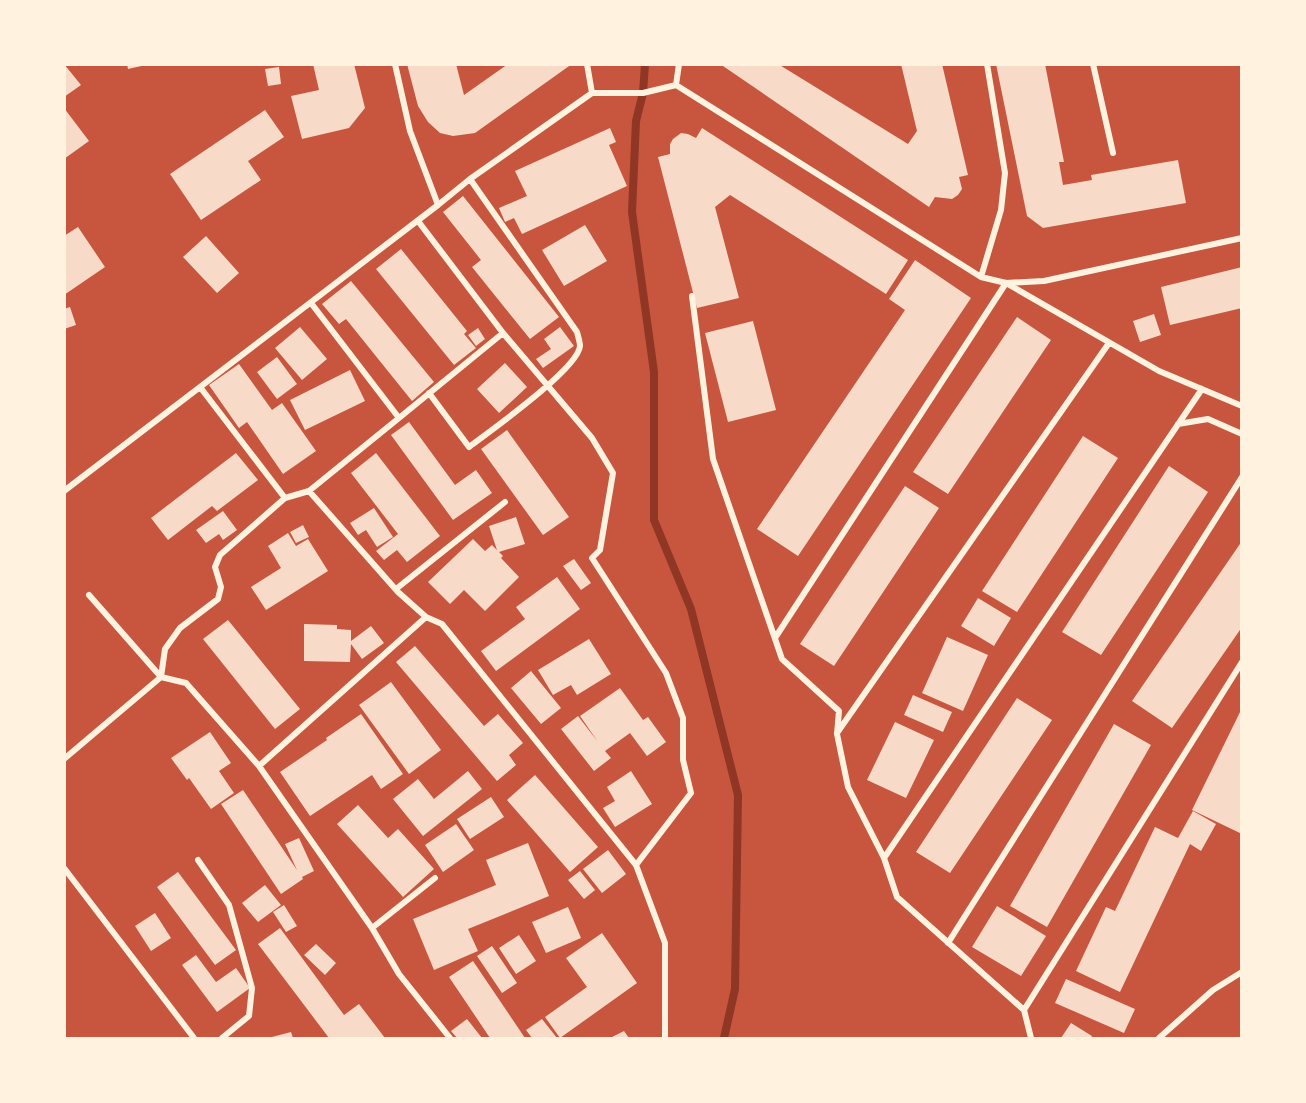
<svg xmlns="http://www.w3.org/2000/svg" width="1306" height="1103" viewBox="0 0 1306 1103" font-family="'Exo 2',sans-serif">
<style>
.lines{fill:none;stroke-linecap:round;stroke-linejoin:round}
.stream{stroke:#8f3625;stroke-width:8}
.building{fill:#f7dbc8}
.minor{stroke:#fff3e0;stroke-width:6}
</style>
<rect width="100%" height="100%" fill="#c8553d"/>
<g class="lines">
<path class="stream" d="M 645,64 L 643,93 L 636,121 L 632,212 L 654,372 L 654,520 L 691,609 L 738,795 L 735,989 L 724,1038"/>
</g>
<path class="building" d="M 64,64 L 81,85 L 64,97 Z
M 127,64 L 146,64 L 146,65 L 128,69 Z
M 313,64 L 354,64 L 365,108 L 349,128 L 302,139 L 291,96 L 319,90 Z
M 407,64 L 456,64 L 464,95 L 508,64 L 572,64 L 475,133 L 453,136 L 440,133 L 428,122 L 418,106 Z
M 720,64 L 778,64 L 908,144 L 917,131 L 901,64 L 942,64 L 968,175 L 959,177 L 962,189 L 958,195 L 952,199 L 935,197 L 929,207 Z
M 996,64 L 1045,64 L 1064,162 L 1059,162 L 1063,185 L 1092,180 L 1091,175 L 1178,160 L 1186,203 L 1043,228 L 1027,216 Z
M 279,67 L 281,84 L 268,86 L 265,69 Z
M 64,108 L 89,141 L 64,159 Z
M 265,110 L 284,137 L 248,161 L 261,180 L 201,220 L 170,174 Z
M 610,128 L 616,142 L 609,145 L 627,186 L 522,234 L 514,218 L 505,222 L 499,208 L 527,196 L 515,171 Z
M 702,128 L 908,260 L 886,294 L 730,195 L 715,207 L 739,298 L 697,308 L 658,157 L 670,154 L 670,144 L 673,139 L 681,133 L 688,134 L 696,138 Z
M 463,196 L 559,317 L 530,339 L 472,267 L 481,260 L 443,212 Z
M 585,225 L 607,261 L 564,286 L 542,250 Z
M 78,227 L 105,267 L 64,295 L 64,236 Z
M 206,236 L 239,273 L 217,293 L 183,257 Z
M 401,249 L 467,331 L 464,334 L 476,348 L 454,365 L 376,269 Z
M 915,260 L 971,298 L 798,556 L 757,529 L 905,310 L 889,299 Z
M 1242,267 L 1242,308 L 1170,325 L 1161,287 Z
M 351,281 L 434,382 L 412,401 L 346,319 L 339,324 L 322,304 Z
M 70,307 L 76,325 L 64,329 L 64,309 Z
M 1154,314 L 1161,335 L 1140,342 L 1133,321 Z
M 1017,317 L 1051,340 L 948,494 L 913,472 Z
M 753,321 L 776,410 L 728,422 L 705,333 Z
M 300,327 L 327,359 L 302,380 L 275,348 Z
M 560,327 L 574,346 L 543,368 L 536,359 L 551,349 L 544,339 Z
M 478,328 L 485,339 L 476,346 L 468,335 Z
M 277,357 L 297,384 L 277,399 L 257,372 Z
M 505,363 L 527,387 L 499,413 L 477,389 Z
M 239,364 L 272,410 L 282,403 L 316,451 L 283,474 L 247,422 L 239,428 L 209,385 Z
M 350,370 L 365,401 L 305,430 L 290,400 Z
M 409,422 L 455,485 L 476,470 L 492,493 L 453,520 L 391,435 Z
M 507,430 L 569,517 L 543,535 L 481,449 Z
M 1083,436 L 1118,458 L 1017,612 L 982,591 Z
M 236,453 L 258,480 L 217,511 L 212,506 L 168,540 L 151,518 Z
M 376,453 L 440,536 L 407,562 L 397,550 L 384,560 L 376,551 L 398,534 L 351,473 Z
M 1169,466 L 1208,492 L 1101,655 L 1062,632 Z
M 905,486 L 939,508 L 834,666 L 800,644 Z
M 374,508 L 393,537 L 377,547 L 366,530 L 358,535 L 350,523 Z
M 223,511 L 237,530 L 223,540 L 219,534 L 206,543 L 196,530 Z
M 516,517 L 525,544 L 499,552 L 503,556 L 501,558 L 519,577 L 485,611 L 464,590 L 450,604 L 428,582 L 473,539 L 485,551 L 492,545 L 497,550 L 489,526 Z
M 303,525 L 309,537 L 296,543 L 290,532 Z
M 288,533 L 296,546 L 308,539 L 328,571 L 266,610 L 251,587 L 281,568 L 268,546 Z
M 1242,541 L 1242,627 L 1172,728 L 1132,701 Z
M 574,559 L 591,583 L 581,590 L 563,566 Z
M 557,577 L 580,609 L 496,671 L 481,651 L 525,619 L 516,607 Z
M 978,598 L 1011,618 L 994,646 L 961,626 Z
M 228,620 L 300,709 L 275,729 L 203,639 Z
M 304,624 L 337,625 L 337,629 L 351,630 L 351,641 L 371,626 L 384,643 L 362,659 L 351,644 L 350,662 L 304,661 Z
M 947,637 L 988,655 L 963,711 L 922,693 Z
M 589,639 L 611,674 L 577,695 L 571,685 L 553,695 L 538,670 Z
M 415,646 L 484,726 L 498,714 L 523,743 L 509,755 L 516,765 L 497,781 L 396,662 Z
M 531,671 L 561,708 L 541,724 L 511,688 Z
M 391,682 L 441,750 L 409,774 L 359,705 Z
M 620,688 L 643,720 L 648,717 L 666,742 L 647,756 L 630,733 L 605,751 L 611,758 L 594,771 L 561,729 L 578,716 L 598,742 L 580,716 Z
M 913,695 L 952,712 L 943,732 L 904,715 Z
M 1017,698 L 1052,720 L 950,873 L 916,852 Z
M 1242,708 L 1242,834 L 1192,810 Z
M 361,714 L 403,774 L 381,789 L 372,775 L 310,816 L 280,772 L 327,740 L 326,738 Z
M 895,722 L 934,740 L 906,798 L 867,780 Z
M 1114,724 L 1151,745 L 1047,927 L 1010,906 Z
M 210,732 L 231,763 L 219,771 L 234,793 L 211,809 L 189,778 L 187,780 L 171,758 Z
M 468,771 L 482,789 L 423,836 L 393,799 L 418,779 L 434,799 Z
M 631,771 L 652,804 L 615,827 L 603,808 L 615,801 L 607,787 Z
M 535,775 L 598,847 L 570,872 L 507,800 Z
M 243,790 L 297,870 L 285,844 L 299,838 L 314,871 L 302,877 L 303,879 L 281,894 L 221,804 Z
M 491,797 L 504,817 L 470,839 L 457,819 Z
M 358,805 L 388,838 L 398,829 L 434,869 L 403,897 L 337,824 Z
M 1193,811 L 1216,824 L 1201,851 L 1190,844 L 1120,992 L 1076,971 L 1106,907 L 1115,911 L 1155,827 L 1178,838 Z
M 456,824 L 474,850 L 443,872 L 425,845 Z
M 528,843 L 549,896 L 468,929 L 478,951 L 434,970 L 413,919 L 496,885 L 486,860 Z
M 608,850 L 626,874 L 602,893 L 583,869 Z
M 580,871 L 595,890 L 584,899 L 568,880 Z
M 178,872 L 236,950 L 215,965 L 157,887 Z
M 265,885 L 281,905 L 258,922 L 242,903 Z
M 284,905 L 297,926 L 286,932 L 273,912 Z
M 997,906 L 1046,936 L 1021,976 L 972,947 Z
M 568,907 L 581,938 L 546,953 L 532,922 Z
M 155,913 L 171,938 L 151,951 L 135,926 Z
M 280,928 L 344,1015 L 359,1004 L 385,1038 L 329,1038 L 258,944 Z
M 602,933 L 637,983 L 560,1038 L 545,1017 L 587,987 L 566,958 Z
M 519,935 L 536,961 L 516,974 L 499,948 Z
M 316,944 L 336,963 L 325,975 L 304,955 Z
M 492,946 L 517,983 L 502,993 L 477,956 Z
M 196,955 L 216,982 L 236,968 L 250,988 L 217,1012 L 182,965 Z
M 473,961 L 525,1038 L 490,1038 L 449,977 Z
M 1066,979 L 1135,1009 L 1124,1033 L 1055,1003 Z
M 467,1019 L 482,1038 L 457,1038 L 451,1031 Z
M 542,1019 L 557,1038 L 532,1038 L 526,1030 Z
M 1071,1023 L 1092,1036 L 1091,1038 L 1061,1038 Z
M 624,1031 L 629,1038 L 610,1038 Z
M 291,1032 L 293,1038 L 268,1038 Z"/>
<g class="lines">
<path class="minor" d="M 587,64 L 592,93
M 1093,64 L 1113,153
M 676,85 L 679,64
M 438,205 L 470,179 L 592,93 L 643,93 L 676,85 L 981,277 L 1006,283 L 1044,281 L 1242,238
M 981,277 L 1001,210 L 1005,173 L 987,64
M 692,296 L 713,459 L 782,659 L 839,711 L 837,734 L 848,787 L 884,858 L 897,897 L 1024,1010 L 1031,1038
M 503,333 L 592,438 L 613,473 L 600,550 L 592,558 L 666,673 L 683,718 L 683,760 L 691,793 L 636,865
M 200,387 L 285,498
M 429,393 L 469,447 C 490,431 578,369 580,346 C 580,342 578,336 577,332 L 470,179
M 399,418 L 503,333 L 418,221
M 1178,424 L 1208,419 L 1242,434
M 64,491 L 438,205 L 410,131 L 395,64
M 309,491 L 398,592 L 426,617 L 442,624 L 636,865 L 665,943 L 665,1038
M 396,589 L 505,502
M 89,595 L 161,677 L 165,649 L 180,628 L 218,599 L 221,587 L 215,567 L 220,555 L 285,498 L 309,491 L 399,418 L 311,303
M 426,617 L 259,766 L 372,928 L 399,974 L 450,1038
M 775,638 L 1006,283 L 1159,371 L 1242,406
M 837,733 L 1109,343
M 64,759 L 161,677 L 186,683 L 259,766
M 884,858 L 1202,389
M 198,860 L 229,905 L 252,988 L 249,1016 L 222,1038
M 64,868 L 194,1038
M 372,928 L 435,878
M 948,943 L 1242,477
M 1024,1010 L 1242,662
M 1159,1038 L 1213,990 L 1242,972"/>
</g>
<rect width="1306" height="1103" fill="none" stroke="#fff3e0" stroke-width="132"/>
</svg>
